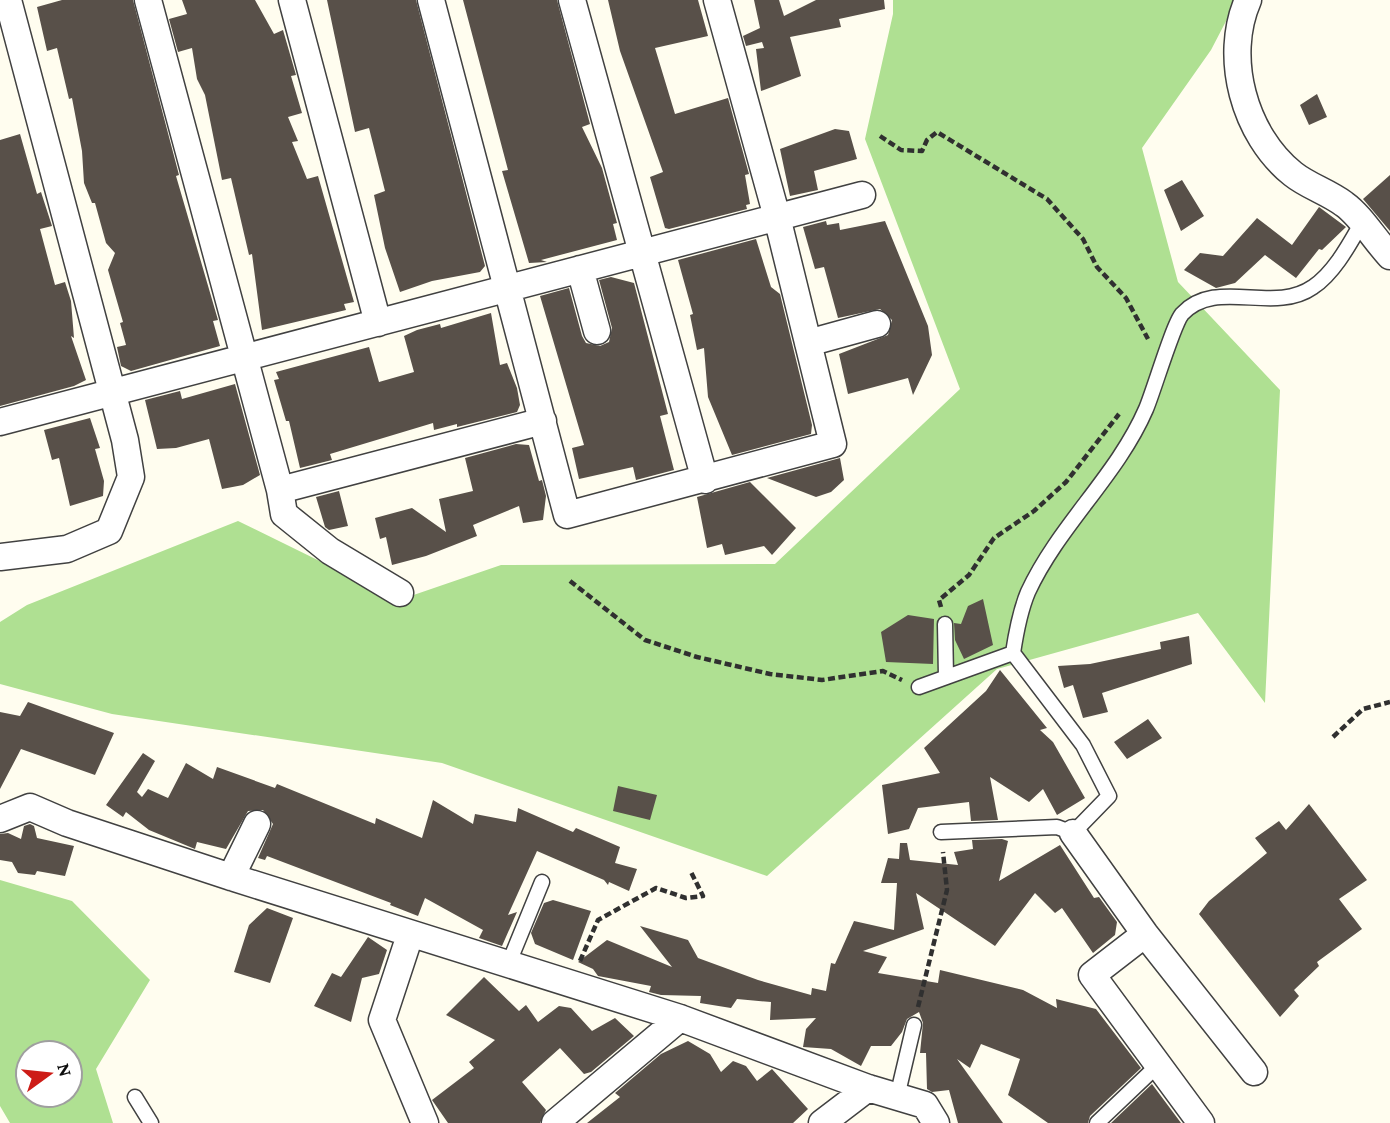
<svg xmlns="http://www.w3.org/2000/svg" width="1390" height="1123" viewBox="0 0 1390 1123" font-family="'Crimson Pro',serif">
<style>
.forest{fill:#afe092;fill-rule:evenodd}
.building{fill:#585049}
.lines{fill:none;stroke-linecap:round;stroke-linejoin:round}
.service-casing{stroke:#414141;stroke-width:17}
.minor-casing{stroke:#414141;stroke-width:29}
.path{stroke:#303030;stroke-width:4.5;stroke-dasharray:7 3.5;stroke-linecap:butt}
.service{stroke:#fff;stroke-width:14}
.minor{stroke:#fff;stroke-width:26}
</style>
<rect width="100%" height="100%" fill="#fffdef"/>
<path class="forest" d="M 893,0 L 1237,0 L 1211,50 L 1142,148 L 1178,282 L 1280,390 L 1265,703 L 1198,613 L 997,669 L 767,876 L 442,763 L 112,714 L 0,684 L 0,622 L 27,605 L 238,521 L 399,600 L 501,565 L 775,564 L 960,389 L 865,139 L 893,14 Z
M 0,880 L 72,901 L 150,980 L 96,1069 L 113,1123 L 10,1123 L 0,1106 ZM 70,1053 L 70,1095 L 28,1095 L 28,1053 Z"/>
<path class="building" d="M 62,0 L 133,0 L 179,175 L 176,176 L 218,320 L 213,321 L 220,346 L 131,371 L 121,366 L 117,347 L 126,345 L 120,323 L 123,322 L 108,270 L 115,253 L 106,243 L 95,203 L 92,203 L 84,183 L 82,151 L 72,98 L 69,99 L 57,48 L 47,51 L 37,7 Z
M 182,0 L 255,0 L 274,34 L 283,30 L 296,75 L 291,76 L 302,113 L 288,117 L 298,141 L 292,142 L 307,179 L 318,176 L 354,302 L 344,304 L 346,310 L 262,330 L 252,254 L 249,255 L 231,178 L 222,180 L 205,95 L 197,79 L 192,48 L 178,52 L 169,19 L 187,14 Z
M 327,0 L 416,0 L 485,266 L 480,272 L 432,281 L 400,292 L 385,248 L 374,195 L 385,191 L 369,128 L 355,132 Z
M 463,0 L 557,0 L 590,124 L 582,127 L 602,168 L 617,223 L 613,224 L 617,240 L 541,260 L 547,262 L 529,263 L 502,171 L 508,170 Z
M 608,0 L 698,0 L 708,36 L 655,48 L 675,114 L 728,98 L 749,174 L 745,175 L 750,204 L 746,205 L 747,209 L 669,229 L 665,228 L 650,177 L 663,172 L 620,51 Z
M 754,0 L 779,0 L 784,16 L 816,0 L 884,0 L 885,9 L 839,19 L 841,27 L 790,37 L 801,76 L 761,91 L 756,49 L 764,48 L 762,42 L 746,46 L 743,36 L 760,28 Z
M 1317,94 L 1327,117 L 1309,125 L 1300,105 Z
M 835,129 L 849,131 L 857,159 L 814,171 L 818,190 L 790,196 L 780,149 Z
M 20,134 L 37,194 L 41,192 L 52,226 L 40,229 L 55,285 L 65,282 L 71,301 L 74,338 L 71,336 L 86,380 L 74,386 L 0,406 L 0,140 Z
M 1390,175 L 1390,231 L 1363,199 Z
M 1182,180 L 1204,216 L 1181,231 L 1164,190 Z
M 1319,207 L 1346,227 L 1322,250 L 1319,249 L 1296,278 L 1265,255 L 1235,283 L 1216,288 L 1184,270 L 1200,253 L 1223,256 L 1257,218 L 1292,245 Z
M 826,221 L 827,225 L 839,223 L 840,230 L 885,221 L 928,326 L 932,355 L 913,395 L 908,378 L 848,394 L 839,354 L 888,335 L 892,320 L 880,309 L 838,318 L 824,267 L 815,269 L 803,227 Z
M 756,239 L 771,287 L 780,294 L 812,425 L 811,434 L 732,455 L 708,397 L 704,348 L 697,350 L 690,315 L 693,314 L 678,260 Z
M 611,277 L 634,283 L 668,414 L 660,416 L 674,470 L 636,480 L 633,467 L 579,479 L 572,448 L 584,445 L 540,296 L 569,288 L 582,336 L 586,343 L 600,346 L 609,342 L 612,328 L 599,280 Z
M 491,313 L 500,365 L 507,363 L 517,388 L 520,405 L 517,412 L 457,427 L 457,424 L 434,430 L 433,423 L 330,454 L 332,460 L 300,468 L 289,421 L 286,421 L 274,380 L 279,379 L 276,372 L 369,347 L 379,382 L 414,372 L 404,336 L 417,330 L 440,324 L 441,328 Z
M 235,384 L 260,475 L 243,485 L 222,489 L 209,439 L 176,448 L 157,449 L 145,400 L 180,391 L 182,399 Z
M 90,418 L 100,448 L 95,449 L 104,481 L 103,496 L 70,506 L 59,458 L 52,460 L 44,430 Z
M 516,444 L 529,445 L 539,481 L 542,480 L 546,496 L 543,520 L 523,523 L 519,506 L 473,525 L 477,536 L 426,556 L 392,565 L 386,537 L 380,539 L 375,518 L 412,508 L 446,532 L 439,499 L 473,491 L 465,458 Z
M 840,458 L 844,480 L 831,492 L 816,497 L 767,478 Z
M 750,482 L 796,528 L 772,555 L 764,546 L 725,555 L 722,544 L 707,548 L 697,497 Z
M 339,491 L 348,526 L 329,530 L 325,527 L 316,497 Z
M 983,599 L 993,645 L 964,659 L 955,640 L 954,623 L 961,624 L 968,606 Z
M 908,615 L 934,619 L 933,664 L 886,662 L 881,632 Z
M 1189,636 L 1192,664 L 1102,693 L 1108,712 L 1083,718 L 1073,685 L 1064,688 L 1058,666 L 1090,664 L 1161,649 L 1160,642 Z
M 1000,670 L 1047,728 L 1040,730 L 1053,742 L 1085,798 L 1057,815 L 1043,789 L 1029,802 L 990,777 L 998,820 L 971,821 L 969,802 L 918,808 L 909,829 L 888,834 L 882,785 L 940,773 L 924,748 L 986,691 Z
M 28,702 L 114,733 L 95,775 L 21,749 L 0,789 L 0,712 L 20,716 Z
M 1148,719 L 1162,738 L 1127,759 L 1114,742 Z
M 143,753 L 155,761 L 137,792 L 142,797 L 148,789 L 168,798 L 186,763 L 213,779 L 217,767 L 275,788 L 277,784 L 375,824 L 376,818 L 422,838 L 433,800 L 473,824 L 475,814 L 516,822 L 518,808 L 573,832 L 576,828 L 620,847 L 615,863 L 637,869 L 629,891 L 609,882 L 608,885 L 604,880 L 537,851 L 508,915 L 517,912 L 502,946 L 479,938 L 483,930 L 425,898 L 418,916 L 390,905 L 391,903 L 267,856 L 265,860 L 258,858 L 273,824 L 263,810 L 248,811 L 226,849 L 197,842 L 195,849 L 149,830 L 126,812 L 123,817 L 106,805 Z
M 618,786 L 657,795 L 650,820 L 613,811 Z
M 1309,804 L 1367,880 L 1339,899 L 1362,929 L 1317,962 L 1319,966 L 1294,990 L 1299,996 L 1280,1017 L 1199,914 L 1209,901 L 1267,853 L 1255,838 L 1279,821 L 1286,830 Z
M 30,824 L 34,826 L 37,838 L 74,846 L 65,876 L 37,871 L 35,875 L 18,873 L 12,862 L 0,860 L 0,834 L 8,833 L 21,839 L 24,826 Z
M 1002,839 L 1008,841 L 999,881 L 1060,845 L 1094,898 L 1099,897 L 1117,922 L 1115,935 L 1093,953 L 1062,908 L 1055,913 L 1035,893 L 995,946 L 916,893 L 924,929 L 863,951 L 887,957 L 878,973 L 938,983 L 940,970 L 1023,990 L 1057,1008 L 1056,999 L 1096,1009 L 1141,1068 L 1090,1116 L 1088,1123 L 1048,1123 L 1008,1095 L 1020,1059 L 981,1044 L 970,1068 L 957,1059 L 1003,1123 L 958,1123 L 949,1090 L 932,1092 L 927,1089 L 926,1053 L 920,1053 L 923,1023 L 919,1012 L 907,1019 L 902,1032 L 891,1046 L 871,1046 L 861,1066 L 831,1049 L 803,1047 L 806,1029 L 816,1018 L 770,1020 L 771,1002 L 737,999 L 731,1008 L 700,1003 L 701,996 L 661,995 L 649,992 L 651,986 L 598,976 L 593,969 L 578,962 L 607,940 L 672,967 L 640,926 L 688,940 L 698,958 L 758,980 L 811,995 L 812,988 L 826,991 L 831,963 L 835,964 L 854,921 L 894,930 L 897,883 L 881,883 L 888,858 L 899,859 L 900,843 L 907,843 L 910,860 L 958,865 L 954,852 L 973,849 L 972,840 Z
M 553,900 L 591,911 L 573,960 L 535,944 L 531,933 L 544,903 Z
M 267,908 L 293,918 L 270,983 L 234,972 L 249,925 Z
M 368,937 L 387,950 L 379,974 L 362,978 L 351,1022 L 314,1006 L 332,973 L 341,977 Z
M 484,977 L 519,1011 L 526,1005 L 538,1022 L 559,1006 L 571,1008 L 592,1031 L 615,1018 L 634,1036 L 591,1072 L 584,1074 L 560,1048 L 522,1082 L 546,1110 L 540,1123 L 448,1123 L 432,1100 L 474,1068 L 469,1062 L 495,1040 L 446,1015 Z
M 688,1041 L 710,1054 L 721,1072 L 733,1061 L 746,1066 L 757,1081 L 772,1069 L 808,1109 L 793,1123 L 587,1123 L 620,1097 L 615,1093 L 661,1054 Z
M 1152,1084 L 1181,1123 L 1111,1123 Z"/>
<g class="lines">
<g class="service-casing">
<path id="service" d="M 945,624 L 946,677
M 919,687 L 1013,653
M 941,832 L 1057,827 L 1073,833 L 1109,796 L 1083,745 L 1013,653 C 1016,633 1020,611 1028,592 C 1059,525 1117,476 1146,409 C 1154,390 1173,325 1182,314 C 1216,277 1273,315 1313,287 C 1334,273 1349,245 1361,224
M 508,965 L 542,882
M 135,1097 L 151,1123
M 897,1097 L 914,1025
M 1097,1123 L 1158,1065"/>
</g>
<g class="minor-casing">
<path id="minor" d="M 148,0 L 280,490 L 543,421
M 292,0 L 378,323
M 431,0 L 567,515 L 833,444 L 777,217 L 717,0
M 572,0 L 705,480
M 1248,0 C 1223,57 1244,135 1293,174 C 1308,186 1328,192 1344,204 C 1361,216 1375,240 1390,256
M 580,269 L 597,331
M 808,343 L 877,324
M 0,422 L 862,195
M 280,490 L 284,514 L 330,551 L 400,593
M 0,557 L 67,549 L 109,531 L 131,477 L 125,440 L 8,0
M 0,819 L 30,807 L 67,823 L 231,877 L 680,1018 L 868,1088 L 925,1105 L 936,1123
M 1073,833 L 1145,934 L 1254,1072
M 231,877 L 257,824
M 1145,934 L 1092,975 L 1201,1123
M 410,935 L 382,1020 L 425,1123
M 555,1123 L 680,1018
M 822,1123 L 868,1088"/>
</g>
<path class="path" d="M 880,136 L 901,150 L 922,151 L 927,140 L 937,132 L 1047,199 L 1083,239 L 1097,267 L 1126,298 L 1148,339
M 570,581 L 645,640 L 697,657 L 770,674 L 822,680 L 883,671 L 902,680
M 941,607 L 939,600 L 969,575 L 994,538 L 1034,511 L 1066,482 L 1119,414
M 1333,737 L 1363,709 L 1390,702
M 580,961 L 598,920 L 656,888 L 686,898 L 703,896 L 690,870
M 918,1007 L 947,890 L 943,852"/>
<use href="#service" class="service"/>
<use href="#minor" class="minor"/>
</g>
<g transform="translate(49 1074) rotate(75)"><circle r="33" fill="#ffffff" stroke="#9f9f9f" stroke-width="2"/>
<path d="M0-5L12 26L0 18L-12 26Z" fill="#cd1c17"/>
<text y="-10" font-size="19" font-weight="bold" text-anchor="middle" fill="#0e0e0e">N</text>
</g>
</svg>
